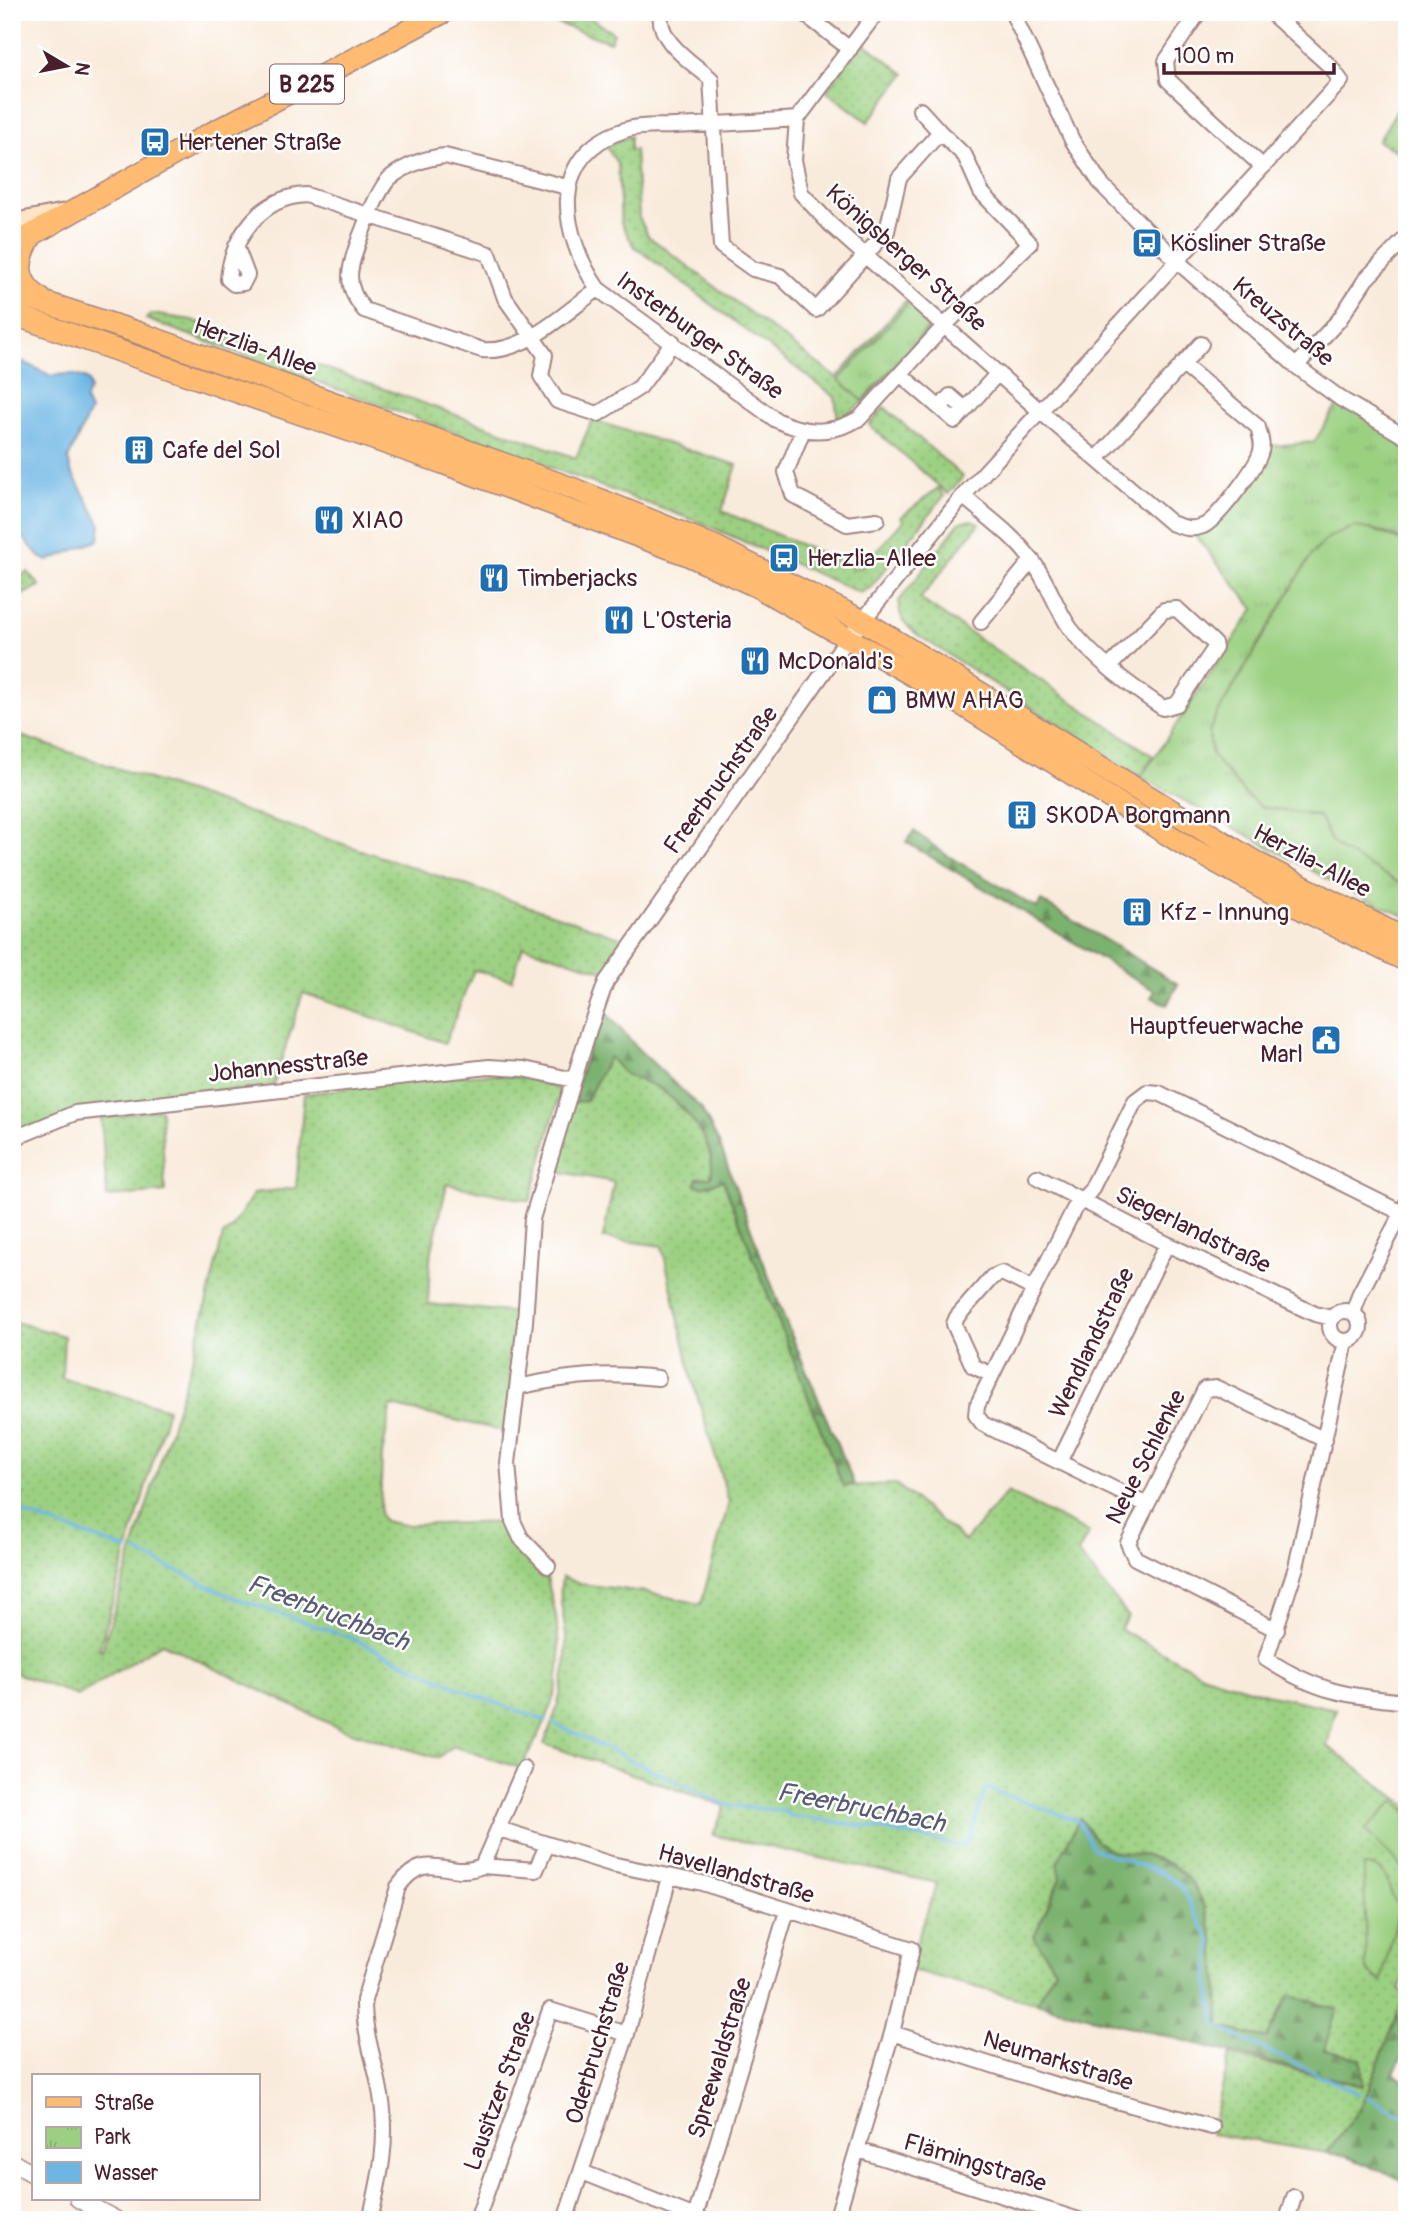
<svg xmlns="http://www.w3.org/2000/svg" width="1419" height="2232" viewBox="0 0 1419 2232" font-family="Pangolin,sans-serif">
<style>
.grass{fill:url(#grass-dots);stroke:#727856;stroke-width:2}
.forest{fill:url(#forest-firs);stroke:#63684d;stroke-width:2}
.park{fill:url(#park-tufts);stroke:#727856;stroke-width:2}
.pitch{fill:#9bd081;stroke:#727856;stroke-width:2}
.water{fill:#6cb6e4;stroke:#5b6a88;stroke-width:2}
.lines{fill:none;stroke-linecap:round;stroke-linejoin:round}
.stream{stroke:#6cb6e4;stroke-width:3.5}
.minor-casing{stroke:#a28583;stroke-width:18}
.tertiary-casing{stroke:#a28583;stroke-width:19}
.secondary-casing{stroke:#a28583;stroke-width:23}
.primary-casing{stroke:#a28583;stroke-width:24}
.minor{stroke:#fff;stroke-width:14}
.tertiary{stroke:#fff;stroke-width:16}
.secondary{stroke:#ffe4c6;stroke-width:19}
.primary{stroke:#ffbb71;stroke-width:21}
.labels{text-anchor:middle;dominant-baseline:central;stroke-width:5;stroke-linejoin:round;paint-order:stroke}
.shield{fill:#fff;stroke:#80626b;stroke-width:2}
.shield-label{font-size:23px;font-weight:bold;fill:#4a1f2b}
.poi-label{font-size:24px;fill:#4a1f2b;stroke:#fff;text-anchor:start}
.street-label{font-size:24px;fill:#4a1f2b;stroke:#fff}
.water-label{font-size:26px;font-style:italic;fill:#585b75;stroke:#fff}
</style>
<defs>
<pattern id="grass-dots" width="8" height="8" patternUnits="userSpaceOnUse" patternTransform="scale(1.75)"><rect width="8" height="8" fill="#9bd081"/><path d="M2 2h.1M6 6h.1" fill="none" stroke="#87b270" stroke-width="1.8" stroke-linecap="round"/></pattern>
<pattern id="forest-firs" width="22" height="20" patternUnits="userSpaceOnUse" patternTransform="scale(1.75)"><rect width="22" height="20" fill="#7cb26f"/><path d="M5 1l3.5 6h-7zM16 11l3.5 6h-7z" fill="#68905b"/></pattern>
<pattern id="park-tufts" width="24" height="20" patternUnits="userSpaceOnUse" patternTransform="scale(1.75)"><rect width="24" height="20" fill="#9bd081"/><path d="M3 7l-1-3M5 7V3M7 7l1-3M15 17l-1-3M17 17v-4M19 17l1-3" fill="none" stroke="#87b270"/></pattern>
</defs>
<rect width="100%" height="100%" fill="#fff"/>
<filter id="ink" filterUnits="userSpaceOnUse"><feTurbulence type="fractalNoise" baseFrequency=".0143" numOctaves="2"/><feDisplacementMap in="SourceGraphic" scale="14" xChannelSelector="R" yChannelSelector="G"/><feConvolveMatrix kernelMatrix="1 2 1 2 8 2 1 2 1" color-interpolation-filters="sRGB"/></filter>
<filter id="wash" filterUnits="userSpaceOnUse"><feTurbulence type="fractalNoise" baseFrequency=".00686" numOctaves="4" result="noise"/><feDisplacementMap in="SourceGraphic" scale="28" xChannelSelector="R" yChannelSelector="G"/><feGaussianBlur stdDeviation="1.57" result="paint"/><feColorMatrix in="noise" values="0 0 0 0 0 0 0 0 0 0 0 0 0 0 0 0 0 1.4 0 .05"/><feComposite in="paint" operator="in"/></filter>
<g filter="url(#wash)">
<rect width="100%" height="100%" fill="#f9ebdb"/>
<path class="grass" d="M 525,12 L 581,12 L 614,33 L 610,42 Z
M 863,42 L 905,74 L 868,122 L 826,91 Z
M 1400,105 L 1407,109 L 1407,156 L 1378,141 Z
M 630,136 L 630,150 L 635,150 L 639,217 L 648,236 L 837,378 L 908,298 L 936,322 L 864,402 L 838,420 L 835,397 L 634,246 L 621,223 L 618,165 L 606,146 Z
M 151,314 L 192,320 L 576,458 L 592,420 L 737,465 L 722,511 L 855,568 L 862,567 L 904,520 L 901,517 L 938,488 L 944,496 L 870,588 L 860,593 L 704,524 L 146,319 Z
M 884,407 L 963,477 L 948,494 L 869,425 Z
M 972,520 L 979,524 L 920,599 L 1153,756 L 1141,777 L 919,636 C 906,626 898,618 899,601 L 960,522 Z
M 28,572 L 40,586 L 12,600 L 12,581 Z
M 12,733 L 629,940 L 607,972 L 523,946 L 512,980 L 474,970 L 445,1043 L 303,993 L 273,1086 L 159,1098 L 12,1132 Z
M 609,1056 C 614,1061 618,1069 624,1073 C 635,1081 651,1082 663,1091 C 687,1110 718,1145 711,1177 L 723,1180 L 843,1486 L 896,1484 L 965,1541 L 1007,1492 L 1089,1533 L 1078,1553 L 1128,1616 L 1120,1629 L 1204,1675 L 1266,1694 L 1336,1709 L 1327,1746 L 1407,1805 L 1407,1971 L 1400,1989 L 1405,1996 L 1361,2108 L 1327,2153 L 1211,2134 L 1230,2055 L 1362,2086 L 1361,2059 L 1324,2050 L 1289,1995 L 1267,2038 L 1219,2027 C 1217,1975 1221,1882 1161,1860 C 1143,1853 1113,1859 1099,1845 C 1091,1839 1086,1827 1080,1819 L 1061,1878 L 1034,1936 L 1055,1969 L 1036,2003 L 907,1969 L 937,1883 L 713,1835 L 725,1806 L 544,1744 C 558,1710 568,1674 566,1637 C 564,1612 558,1604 562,1577 L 580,1584 L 645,1592 L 701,1604 L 729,1502 L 692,1379 L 662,1246 L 603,1238 L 614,1182 L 551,1170 L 571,1102 L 586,1101 Z
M 489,1074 L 532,1079 L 561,1090 L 530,1201 L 447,1184 L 430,1259 L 428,1304 L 519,1313 L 504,1431 L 391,1406 L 382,1455 L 380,1514 L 384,1521 L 404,1525 L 509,1522 L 516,1538 L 546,1574 L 556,1616 L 560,1661 L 557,1686 L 546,1721 L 521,1768 L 452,1746 L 438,1758 L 341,1729 L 162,1643 L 78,1696 L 12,1672 L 12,1321 L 64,1336 L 62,1378 L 168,1409 L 99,1649 L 102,1650 L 194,1353 L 223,1235 L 231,1229 L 254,1193 L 296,1188 L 304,1094 L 425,1078 Z
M 161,1109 L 165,1192 L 107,1197 L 101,1118 Z"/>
<path class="forest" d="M 914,831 L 945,854 L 1037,908 L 1041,901 L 1178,984 L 1167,1005 L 1151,997 L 1155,991 L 906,842 Z
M 602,1008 L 638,1049 L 701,1108 L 719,1143 L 785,1320 L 854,1484 L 843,1486 L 723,1180 L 702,1187 L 695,1184 L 697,1178 L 711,1177 C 718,1145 687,1110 663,1091 C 652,1082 635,1081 624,1073 C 619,1069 614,1062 609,1057 L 586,1101 L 571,1102 Z
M 1080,1818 C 1113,1868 1114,1844 1160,1860 C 1222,1882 1216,1975 1220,2027 L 1267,2038 L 1289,1995 L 1337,2009 L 1324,2050 L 1361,2059 L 1363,2086 L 1036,2003 L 1055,1969 L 1034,1936 L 1061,1878 L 1057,1863 Z
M 1398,2014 L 1407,2046 L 1394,2073 L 1407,2084 L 1407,2182 L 1346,2156 L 1327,2153 L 1361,2108 Z"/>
<path class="park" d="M 910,301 L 933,322 L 863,401 L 839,380 Z
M 1341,399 L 1407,438 L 1407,543 C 1368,522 1343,523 1312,554 L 1214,720 L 1209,733 L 1212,755 L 1247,796 L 1262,807 L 1319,816 L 1331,841 L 1407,887 L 1407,917 L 1355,894 L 1141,777 L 1254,609 L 1190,529 L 1205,525 L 1260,455 L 1272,446 L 1314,442 Z"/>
<path class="pitch" d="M 1354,527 L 1374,530 L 1407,543 L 1407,887 L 1342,851 L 1331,841 L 1319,816 L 1262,807 L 1247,796 L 1212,755 L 1209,733 L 1214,720 L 1312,554 L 1329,537 Z
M 1395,1800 L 1407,1812 L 1407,1872 L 1365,1830 Z
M 1364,1866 C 1396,1866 1381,1889 1400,1906 L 1381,1982 L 1366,1969 Z"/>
<path class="water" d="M 12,356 L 51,376 C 64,373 76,373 88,380 L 90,389 L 85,400 L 90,411 L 68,459 L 71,471 L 101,525 L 99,540 L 48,561 L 40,557 L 12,525 Z"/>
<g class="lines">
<path class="stream" d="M 12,1509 L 128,1550
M 137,1552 L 232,1597 L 351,1638 L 477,1696 L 546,1721
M 553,1723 L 726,1805 L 783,1811 L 791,1816 L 871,1827 L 961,1846 L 969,1840 L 986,1788 L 1078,1821 L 1094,1849 L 1162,1873 L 1180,1885 L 1211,1942 L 1208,1980 L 1216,2026 L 1359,2094
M 1367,2097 L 1407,2118"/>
</g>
</g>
<g filter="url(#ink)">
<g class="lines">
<g class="minor-casing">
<path id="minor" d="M 661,12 C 656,41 692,62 711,79 L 721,246 L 753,269 L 780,276 L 816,310 L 887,231 L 899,178 L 940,132 L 965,156 L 981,192 L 1030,243 L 945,325 L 860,418 C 832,435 805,434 776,420 L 598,289 C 561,235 546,155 625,130 C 640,125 658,127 673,126 C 714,124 756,122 797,119
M 802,12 L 850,49
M 877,12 L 797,119 L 794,160 L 801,193 L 831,225 L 1041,412 L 1171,523 C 1182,527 1191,531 1203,526 C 1216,521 1255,469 1260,454 C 1264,445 1260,437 1258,427 L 1182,364
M 1012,12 L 1072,140 L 1101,184 L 1177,261 L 1296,366 L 1341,399 L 1407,438
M 1199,12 L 1166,61 L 1168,80 L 1263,167
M 920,110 L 940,132
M 567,187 L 445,156 C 425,158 407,165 391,177 C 377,188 350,258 350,276 C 350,290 356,299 364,310 L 482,350 C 525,354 564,313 598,289
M 236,246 L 247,275 L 243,283 L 234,284 L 228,279 C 232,237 261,197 306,195 L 489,254 L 505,298 L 545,355 L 541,376 L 557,401 L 598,414 L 640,387 L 673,342
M 1296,366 L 1339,320 L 1366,279 L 1407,237
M 900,374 L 955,421 L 998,373
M 940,408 L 950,396 L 965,409
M 803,430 L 786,472 L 793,495 L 847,524 L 877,520
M 1097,459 L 1201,344
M 963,496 C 987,517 1015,536 1033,562 C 1048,582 1056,608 1070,628 C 1093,659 1132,687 1163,708 L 1177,704 L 1215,648 L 1214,643 L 1177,609 L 1164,610 L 1110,666
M 981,622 L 1032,560
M 12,1139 L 75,1113 L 489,1067 L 524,1069 L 574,1080
M 1037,1177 L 1167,1244 L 1315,1314 L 1332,1318
M 1034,1289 L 992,1375 L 973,1366 L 954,1324 L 957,1317 L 992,1277 L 1002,1273 L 1034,1289 L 1074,1209 L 1091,1190 L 1135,1101 L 1147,1092 L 1159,1093 L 1402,1213
M1330 1326a15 15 0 1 1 30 0a15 15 0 1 1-30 0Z
M 1353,1313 L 1360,1293 L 1407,1203
M 1346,1341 L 1296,1567 L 1266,1659 C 1317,1692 1347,1696 1407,1702
M 992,1375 L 977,1406 L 976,1415 L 983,1424 L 1059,1462 L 1167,1244
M 517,1387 C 569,1376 605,1372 658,1378
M 1059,1462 L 1147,1505
M 548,1566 L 521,1538 L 513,1521 L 508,1463 L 525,1322 L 532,1219 L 589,1030 L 606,982 L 840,649 L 963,496 L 1341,81 L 1330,66 L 1270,12
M 1277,1630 L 1135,1558 L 1128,1543 L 1205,1389 L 1217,1388 L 1325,1440
M 499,1829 L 611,1864 L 702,1883 L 912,1949 L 892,2033 L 836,2220
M 482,1866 L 536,1870 L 547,1845
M 892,2033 L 1042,2081 L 1212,2127
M 858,2150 L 1079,2220
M 582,2172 L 703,2220
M 695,2217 L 787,1911
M 370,2220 C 380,2178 389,2139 381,2096 C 376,2063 363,2033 364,2000 L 398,1887 C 427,1846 448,1881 482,1866 L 524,1769
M 477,2220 L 550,2010 L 627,2034
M 565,2220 L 627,2034 L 669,1877
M 1287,2220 L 1294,2197"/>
</g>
<g class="tertiary-casing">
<path id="tertiary" d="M 12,2162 L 33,2174
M 78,2199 L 117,2220"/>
</g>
<g class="secondary-casing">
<path id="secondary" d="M 12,224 L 63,214"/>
</g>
<g class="primary-casing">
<path id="primary" d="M 32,235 C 17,261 14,281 41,299
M 12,246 L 206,136 L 444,12
M 12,292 L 139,333 L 574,489 L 714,546 L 865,622 L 1257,863 L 1407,940
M 12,314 L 443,463 L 688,555 L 758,587 L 942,692 L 1183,844 L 1311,914 L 1407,961"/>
</g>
<use href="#minor" class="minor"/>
<use href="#tertiary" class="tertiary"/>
<use href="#secondary" class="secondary"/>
<use href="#primary" class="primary"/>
</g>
</g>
<defs>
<g id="bus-square" transform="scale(1.575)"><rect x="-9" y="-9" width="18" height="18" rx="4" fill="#1f6fb2" stroke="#fff"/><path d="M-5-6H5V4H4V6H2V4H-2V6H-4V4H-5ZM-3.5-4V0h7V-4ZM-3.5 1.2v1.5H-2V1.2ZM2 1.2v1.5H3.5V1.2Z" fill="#fff"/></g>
<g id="building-square" transform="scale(1.575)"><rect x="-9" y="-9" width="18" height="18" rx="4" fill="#1f6fb2" stroke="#fff"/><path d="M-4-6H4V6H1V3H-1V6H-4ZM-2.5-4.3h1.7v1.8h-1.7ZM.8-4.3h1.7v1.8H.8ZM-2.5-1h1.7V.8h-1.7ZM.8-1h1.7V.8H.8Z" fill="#fff"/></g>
<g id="restaurant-square" transform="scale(1.575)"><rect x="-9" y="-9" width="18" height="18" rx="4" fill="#1f6fb2" stroke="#fff"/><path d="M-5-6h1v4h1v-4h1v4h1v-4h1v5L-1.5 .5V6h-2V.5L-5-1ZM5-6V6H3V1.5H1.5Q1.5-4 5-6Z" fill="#fff"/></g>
<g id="shop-square" transform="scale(1.575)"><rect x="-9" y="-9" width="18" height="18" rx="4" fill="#1f6fb2" stroke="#fff"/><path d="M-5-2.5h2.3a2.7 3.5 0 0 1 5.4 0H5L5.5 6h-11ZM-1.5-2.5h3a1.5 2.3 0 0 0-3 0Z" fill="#fff"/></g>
<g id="civic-square" transform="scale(1.575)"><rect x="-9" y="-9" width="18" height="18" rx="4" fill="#1f6fb2" stroke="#fff"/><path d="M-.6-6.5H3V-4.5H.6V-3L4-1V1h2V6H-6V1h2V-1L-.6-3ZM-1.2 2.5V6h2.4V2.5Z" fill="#fff"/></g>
</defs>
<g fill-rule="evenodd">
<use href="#bus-square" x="155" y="142"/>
<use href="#bus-square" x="1147" y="243"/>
<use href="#building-square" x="139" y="450"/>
<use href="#restaurant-square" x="329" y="520"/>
<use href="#bus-square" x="784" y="558"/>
<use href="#restaurant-square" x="494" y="578"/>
<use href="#restaurant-square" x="619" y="620"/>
<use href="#restaurant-square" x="755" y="661"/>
<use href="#shop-square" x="882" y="700"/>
<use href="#building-square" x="1022" y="815"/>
<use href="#building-square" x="1137" y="912"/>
<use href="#civic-square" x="1326" y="1040"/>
</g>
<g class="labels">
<rect class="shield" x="270" y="64.5" width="74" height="39" rx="5"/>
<g class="shield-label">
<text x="307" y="84">B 225</text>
</g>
<g class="poi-label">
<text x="178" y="142">Hertener Straße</text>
<text x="1170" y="243">Kösliner Straße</text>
<text x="162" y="450">Cafe del Sol</text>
<text x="352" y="520">XIAO</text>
<text x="807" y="558">Herzlia-Allee</text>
<text x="517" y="578">Timberjacks</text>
<text x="642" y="620">L'Osteria</text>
<text x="778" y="661">McDonald's</text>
<text x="905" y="700">BMW AHAG</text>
<text x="1045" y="815">SKODA Borgmann</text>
<text x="1160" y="912">Kfz - Innung</text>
<text x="1303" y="1026" text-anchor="end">Hauptfeuerwache<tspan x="1303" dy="28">Marl</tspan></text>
</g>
<g class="street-label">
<text transform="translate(906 258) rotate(42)">Königsberger Straße</text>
<text transform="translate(1283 322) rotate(40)">Kreuzstraße</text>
<text transform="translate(700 336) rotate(36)">Insterburger Straße</text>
<text transform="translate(255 347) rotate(20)">Herzlia-Allee</text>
<text transform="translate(721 780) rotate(-54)">Freerbruchstraße</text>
<text transform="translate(1312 861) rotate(28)">Herzlia-Allee</text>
<text transform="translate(288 1066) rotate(-6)">Johannesstraße</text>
<text transform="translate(1193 1230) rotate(26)">Siegerlandstraße</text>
<text transform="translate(1092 1343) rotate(-64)">Wendlandstraße</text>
<text transform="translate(1146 1457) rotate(-63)">Neue Schlenke</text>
<text transform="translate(736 1874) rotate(16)">Havellandstraße</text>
<text transform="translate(598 2043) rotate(-73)">Oderbruchstraße</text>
<text transform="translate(720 2058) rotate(-73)">Spreewaldstraße</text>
<text transform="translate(1058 2061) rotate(17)">Neumarkstraße</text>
<text transform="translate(500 2091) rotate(-70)">Lausitzer Straße</text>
<text transform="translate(975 2163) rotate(17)">Flämingstraße</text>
</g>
<g class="water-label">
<text transform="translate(328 1613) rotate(21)">Freerbruchbach</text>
<text transform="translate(861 1808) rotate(11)">Freerbruchbach</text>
</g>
</g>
<rect width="1419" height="2232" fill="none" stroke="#fff" stroke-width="42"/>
<rect x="32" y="2074" width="228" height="126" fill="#ffffff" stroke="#b7a5aa" stroke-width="2"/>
<rect x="46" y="2097" width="35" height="10" fill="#ffbb71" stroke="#b7a5aa" stroke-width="2"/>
<text x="94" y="2110" font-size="21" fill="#4a1f2b">Straße</text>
<rect x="46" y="2127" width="35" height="21" fill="url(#park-tufts)" stroke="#b7a5aa" stroke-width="2"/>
<text x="94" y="2144" font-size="21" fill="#4a1f2b">Park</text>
<rect x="46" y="2162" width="35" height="21" fill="#6cb6e4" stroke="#b7a5aa" stroke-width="2"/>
<text x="94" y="2180" font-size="21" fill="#4a1f2b">Wasser</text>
<g transform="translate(66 66) rotate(100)" stroke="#ffffff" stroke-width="5" paint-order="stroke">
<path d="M0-5L12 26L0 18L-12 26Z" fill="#4a1f2b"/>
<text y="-10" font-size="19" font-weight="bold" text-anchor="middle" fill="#4a1f2b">N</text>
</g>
<path d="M1164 63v10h170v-10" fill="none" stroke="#4a1f2b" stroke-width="3.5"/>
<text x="1174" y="63" font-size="21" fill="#4a1f2b" stroke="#ffffff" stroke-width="5" paint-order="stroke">100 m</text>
</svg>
